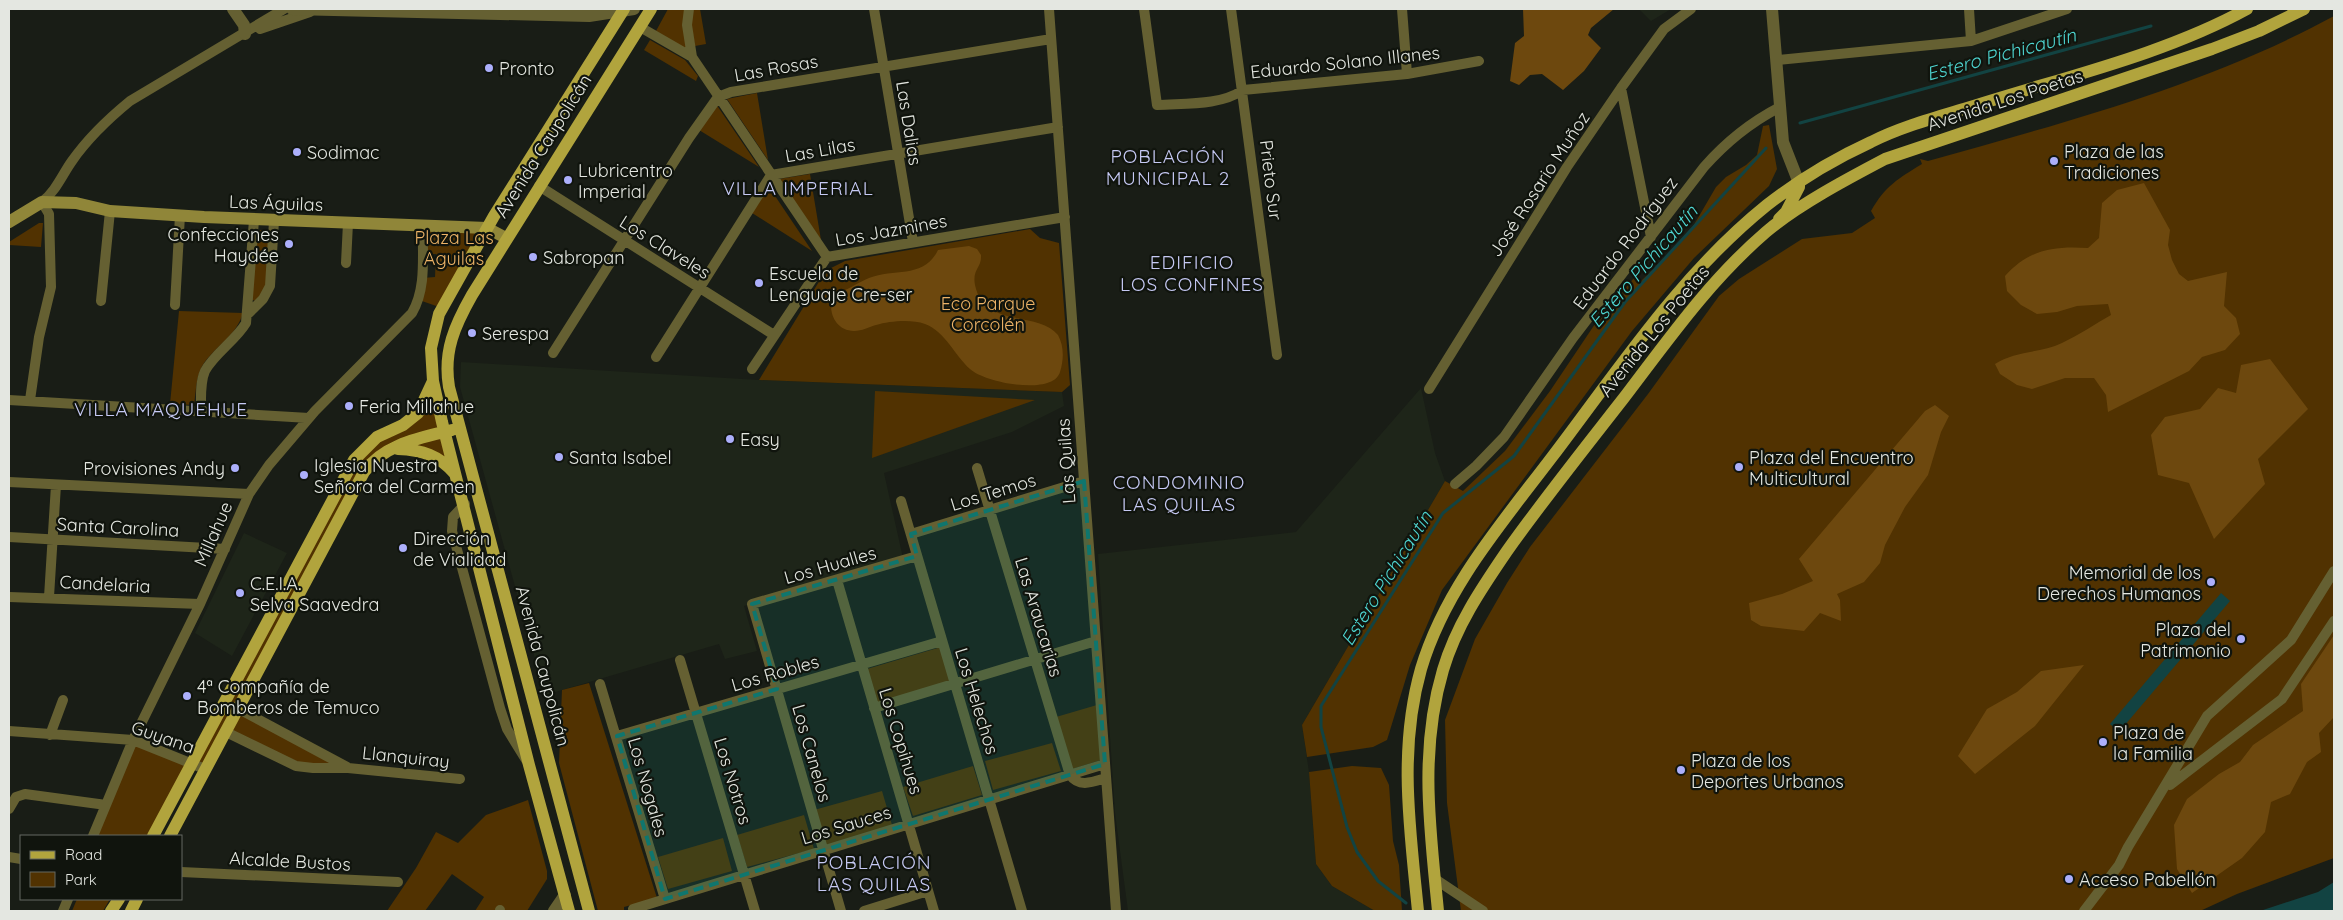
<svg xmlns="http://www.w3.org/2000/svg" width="2343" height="920" viewBox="0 0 2343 920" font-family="Quicksand,sans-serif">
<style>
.built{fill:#1e2519}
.green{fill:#513201}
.forest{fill:#6d480e}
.water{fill:#124342}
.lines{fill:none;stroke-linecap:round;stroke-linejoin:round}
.stream{stroke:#124342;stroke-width:3}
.minor{stroke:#656032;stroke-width:10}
.tertiary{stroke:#656032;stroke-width:12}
.secondary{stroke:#908639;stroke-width:12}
.primary{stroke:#b1a43d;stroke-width:12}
.marked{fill:#0f766e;fill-opacity:0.2;stroke:#0f766e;stroke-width:4;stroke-dasharray:10 6;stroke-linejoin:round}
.poi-dot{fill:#acaffb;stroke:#10140d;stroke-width:2}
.labels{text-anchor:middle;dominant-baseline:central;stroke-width:4.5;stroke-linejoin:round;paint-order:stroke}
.street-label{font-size:18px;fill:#e4e7e1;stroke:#10140d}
.poi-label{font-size:18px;fill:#e4e7e1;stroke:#10140d;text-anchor:start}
.park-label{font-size:18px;fill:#edb367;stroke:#10140d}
.water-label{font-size:19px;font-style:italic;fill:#4ed5d1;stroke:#10140d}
.neighbourhood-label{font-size:19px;letter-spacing:1px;fill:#c6c9f4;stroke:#10140d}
</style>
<rect width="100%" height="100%" fill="#191d16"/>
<path class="built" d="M 1639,9 L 1671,9 L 1651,21 Z
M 461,362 L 759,380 L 1062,392 L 1064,406 L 1012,432 L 884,473 L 903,558 L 744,606 L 757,651 L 725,659 L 719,644 L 545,695 L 460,387 Z
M 1421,388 L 1435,453 L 1445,481 L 1302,725 L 1309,772 L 1316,864 L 1332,886 L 1375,911 L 1128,911 L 1115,813 L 1098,554 L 1296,532 Z
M 244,533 L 287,553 L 232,656 L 195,633 Z"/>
<path class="green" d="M 668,9 L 685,9 L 683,25 L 687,50 L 656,31 Z
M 694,9 L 700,9 L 706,44 L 695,46 L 690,18 Z
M 2334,16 L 2334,858 L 2237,894 L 2200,911 L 1461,911 L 1447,803 L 1445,720 L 1475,639 L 1507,583 L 1530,547 L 1648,394 L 1719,296 L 1739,279 L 1802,239 L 1852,233 L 1875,218 L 1871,211 C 1885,186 1899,178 1922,164 L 1920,159 L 1928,161 C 2066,122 2207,85 2334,16 Z
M 650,40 L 685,60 L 698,76 L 696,81 L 644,50 Z
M 757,93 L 768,160 L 727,99 Z
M 716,104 L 759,167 L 699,130 Z
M 1769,125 L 1777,169 L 1769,186 L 1694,258 L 1632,331 L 1442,590 L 1410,665 L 1387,740 L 1373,747 L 1307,757 L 1302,725 L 1445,481 L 1463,491 L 1505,451 L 1550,391 L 1595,324 L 1634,278 L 1639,283 L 1688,235 L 1716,187 L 1726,177 L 1746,165 L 1757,155 L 1763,126 Z
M 810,174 L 821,240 L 779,179 Z
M 769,187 L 812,251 L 752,213 Z
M 39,223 L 43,223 L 41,247 L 9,245 L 9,242 Z
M 423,226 L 487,228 L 442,308 L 419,300 L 422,278 L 435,277 L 436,254 L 422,254 Z
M 1030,229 L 1040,238 L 1059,243 L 1070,385 L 1062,392 L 759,380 L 820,280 L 831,268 L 845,261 Z
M 255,230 L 270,230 L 265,296 L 257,301 L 252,300 Z
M 179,311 L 243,313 C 236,336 217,345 204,363 C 196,374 196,392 194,405 L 170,404 Z
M 433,381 L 458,478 L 417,450 L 377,457 L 239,708 L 348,768 L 313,768 L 226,732 L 205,769 L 191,763 L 153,836 L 93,836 L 133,740 L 191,763 L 354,460 L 403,425 Z
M 875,391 L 1035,400 L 872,458 Z
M 941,647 L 951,681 L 877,703 L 867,669 Z
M 589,683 L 657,898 L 624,907 L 624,911 L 598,911 L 559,763 L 562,690 Z
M 1097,705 L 1101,760 L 1072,769 L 1056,717 Z
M 1052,743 L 1061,771 L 993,790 L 985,761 Z
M 973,766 L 982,795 L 913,816 L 903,787 Z
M 1352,766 L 1381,768 L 1389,785 L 1393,841 L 1399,865 L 1402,911 L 1375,911 L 1332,886 L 1316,864 L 1309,772 Z
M 882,791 L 892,825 L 825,846 L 814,810 Z
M 528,800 L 547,871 L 547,879 L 527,911 L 475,911 L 484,897 L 452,874 L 425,911 L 387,911 L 416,868 L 436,832 L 458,843 L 486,815 Z
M 804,815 L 814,849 L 747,867 L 737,835 Z
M 723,838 L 732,871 L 668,889 L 658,857 Z
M 77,899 L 110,899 L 103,911 L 72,911 Z"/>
<path class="forest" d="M 1523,9 L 1614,9 L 1591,28 L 1588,35 L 1601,48 L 1584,71 L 1563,90 L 1542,74 L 1530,75 L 1519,85 L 1510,81 L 1515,43 L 1524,36 Z
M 2144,183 L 2170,230 L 2168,245 L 2172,260 L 2179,274 L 2188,281 L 2227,272 L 2224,306 L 2236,318 L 2240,334 L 2225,350 L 2202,357 L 2189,371 L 2108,412 L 2106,395 L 2094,378 L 2065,378 L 2032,389 L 2017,385 L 2000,374 L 1995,364 C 2014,351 2041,353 2062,343 C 2079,335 2095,324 2111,315 L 2108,304 L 2077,306 L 2057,312 L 2037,314 L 2021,305 L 2007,291 L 2005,276 C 2029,249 2054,246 2088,248 L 2099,238 L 2102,203 L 2117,190 Z
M 969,246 L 977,249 L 981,255 C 982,268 972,269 975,285 C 984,329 1038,310 1058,335 C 1064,346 1064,359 1060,372 C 1053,396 985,383 970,369 C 955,356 945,331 925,324 C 911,319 890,321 876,325 C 869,327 862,331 854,331 C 835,331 827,311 833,295 C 846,291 857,283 869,278 C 895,268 924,279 938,250 Z
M 2270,359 L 2308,409 L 2258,459 L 2265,484 L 2214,539 L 2189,483 L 2158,475 L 2151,435 L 2165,417 L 2200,409 L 2218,388 L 2236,393 L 2241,365 Z
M 1935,405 L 1949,416 L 1941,432 L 1928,475 L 1905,507 L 1885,545 L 1880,563 L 1864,582 L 1837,594 L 1840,600 L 1841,621 L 1820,613 L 1804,631 L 1761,626 L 1751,620 L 1749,603 L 1782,594 L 1813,581 L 1799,559 L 1914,424 L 1925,411 Z
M 2334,635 L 2334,717 L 2319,733 L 2321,752 L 2307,762 L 2290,794 L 2271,802 L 2265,832 L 2242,858 L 2192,893 L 2177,869 L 2174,825 L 2187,799 L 2219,774 L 2240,762 L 2253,745 L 2303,711 L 2301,684 Z
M 2084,665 L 2035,726 L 1975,774 L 1958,756 L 1987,709 L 2017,692 L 2041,671 Z"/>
<path class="water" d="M 2221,593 L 2230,601 L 2119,732 L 2110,724 Z
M 2334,882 L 2334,911 L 2260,911 L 2318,892 Z"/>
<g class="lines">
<path class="stream" d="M 1800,123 L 2151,26
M 1406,903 L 1378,881 L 1357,852 L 1347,827 L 1321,727 L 1321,706 L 1443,513 L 1514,456 L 1625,302 L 1766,148"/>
<path class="minor" d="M 689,9 L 687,25 L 692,57 L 827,257
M 874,9 L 913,242
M 1049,9 L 1116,911
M 1144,9 L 1157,105 C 1184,103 1220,106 1243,90 L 1407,74 L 1479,61
M 1231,9 L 1277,355
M 1402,9 L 1407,74
M 1969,9 L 1971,41
M 640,27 L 692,57
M 260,29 L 310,12
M 1777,60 L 1971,41 L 2067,9
M 1621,88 L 1651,237
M 539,186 L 774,335
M 346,263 L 348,223
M 101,301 L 110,211
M 175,305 L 180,215
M 249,313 L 263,299 L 270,286 L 274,221
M 553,353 L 689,138 L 718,97 L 731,92 L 1051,39
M 656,357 L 771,175 L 1058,127
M 752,369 L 827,257 L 1065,217
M 1429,389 L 1567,167 L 1621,88 L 1664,29 L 1691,9
M 9,400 L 309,418
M 30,400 L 39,337 L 51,287 L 49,214 L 42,202 C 56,191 62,175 72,161 C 88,138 108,119 130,101 L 284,9
M 201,410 C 201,397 200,382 205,371 C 214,354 236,340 246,323 L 254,220
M 977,468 L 1070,775 C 1079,788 1093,782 1106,778
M 9,482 L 249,494
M 1455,484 L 1476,466 L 1504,437 L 1573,338 L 1704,167 C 1726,142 1751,122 1780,107
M 901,501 L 1022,911
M 465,504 L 453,517 L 452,531 L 500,708 L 507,729 L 526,760
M 911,534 L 1084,481
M 9,537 L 225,549
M 837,580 L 934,911
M 9,597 L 200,604
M 49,597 L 56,485
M 680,660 L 755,911
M 600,684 L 665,899
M 874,708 L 1096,641
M 239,709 L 347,767
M 9,731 L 133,740 L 205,769
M 226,732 L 296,766 L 313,768 L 348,768 L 460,779
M 50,735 L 63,700
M 617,736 L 942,641
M 2170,785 L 2282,699 L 2334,621
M 9,809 L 16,797 L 25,794 L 106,805
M 93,836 L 133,740 L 200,604 L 249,494 L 269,465 L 315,411 L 412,313 C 427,287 422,255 423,226
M 9,857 L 21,859
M 181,872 L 398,882
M 1435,879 L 1483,911
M 500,910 L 500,911
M 63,911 L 68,899
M 634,911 L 633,909 L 1105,764
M 841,911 L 752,604 L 917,556
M 864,911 L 928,891
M 2084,911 L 2119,865 L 2128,847 L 2207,716 L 2291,640 L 2334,571"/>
<path class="tertiary" d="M 233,9 L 244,25 L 245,34
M 292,9 L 589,16 L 634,9
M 1772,9 L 1783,142 L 1799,183
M 554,911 L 565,895"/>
<path class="secondary" d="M 9,222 L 42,202 L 76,203 L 110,211 L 204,217 L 487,228 L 506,238"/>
<path class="primary" d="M 1779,219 L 1786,212 L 1799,187 L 1799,183
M 398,449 C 422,450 439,455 455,474
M 153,836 L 354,460 L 377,437 L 403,425 L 418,413 L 433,381
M 170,836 L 364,472 C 384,444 420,438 452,430
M 111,911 L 119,899
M 131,911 L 137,899
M 569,911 L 529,765 L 442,422 L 433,381 L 431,348 L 439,314 L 494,216 L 624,9
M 589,911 L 449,387 C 443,351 455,325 472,295 L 651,9
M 1418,911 C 1410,829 1398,750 1421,669 C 1445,588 1502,523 1552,457 C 1619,369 1680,275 1767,205 C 1799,180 1834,159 1871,142 C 1901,127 1934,118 1967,108 C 2060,78 2161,56 2247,9
M 1438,911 C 1430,829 1419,751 1443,670 C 1456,626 1481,589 1507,551 C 1544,499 1584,449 1623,399 C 1668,340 1709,281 1766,232 C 1798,205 1847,179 1885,159 L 2212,49 L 2259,31 L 2304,9"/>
</g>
<path class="marked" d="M 1084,481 L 1105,764 L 665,899 L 617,736 L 777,689 L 752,604 L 917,556 L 911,534 Z"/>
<g class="poi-dot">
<circle cx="489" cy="68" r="5"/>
<circle cx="297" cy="152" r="5"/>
<circle cx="2054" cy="161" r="5"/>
<circle cx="568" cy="180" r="5"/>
<circle cx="289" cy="244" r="5"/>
<circle cx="533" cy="257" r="5"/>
<circle cx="759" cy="283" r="5"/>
<circle cx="472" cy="333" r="5"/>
<circle cx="349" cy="406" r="5"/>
<circle cx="730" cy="439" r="5"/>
<circle cx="559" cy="457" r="5"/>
<circle cx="1739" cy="467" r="5"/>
<circle cx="235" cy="468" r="5"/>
<circle cx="304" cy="475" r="5"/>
<circle cx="403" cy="548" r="5"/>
<circle cx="2211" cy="582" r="5"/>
<circle cx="240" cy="593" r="5"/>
<circle cx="2241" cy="639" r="5"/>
<circle cx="187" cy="696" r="5"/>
<circle cx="2103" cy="742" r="5"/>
<circle cx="1681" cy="770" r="5"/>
<circle cx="2069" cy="879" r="5"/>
</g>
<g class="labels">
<g class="street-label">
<text transform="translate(1345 62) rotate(-6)">Eduardo Solano Illanes</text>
<text transform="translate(776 68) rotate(-10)">Las Rosas</text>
<text transform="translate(2005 100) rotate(-18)">Avenida Los Poetas</text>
<text transform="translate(909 123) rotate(81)">Las Dalias</text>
<text transform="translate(543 146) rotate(-58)">Avenida Caupolicán</text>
<text transform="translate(820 150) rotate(-10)">Las Lilas</text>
<text transform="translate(1271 180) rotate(83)">Prieto Sur</text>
<text transform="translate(1539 184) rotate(-57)">José Rosario Muñoz</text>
<text transform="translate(276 203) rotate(2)">Las Águilas</text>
<text transform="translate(891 230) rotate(-10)">Los Jazmines</text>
<text transform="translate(1625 243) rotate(-53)">Eduardo Rodríguez</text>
<text transform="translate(665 247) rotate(32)">Los Claveles</text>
<text transform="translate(1654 331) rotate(-51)">Avenida Los Poetas</text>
<text transform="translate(1066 461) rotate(-94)">Las Quilas</text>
<text transform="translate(993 492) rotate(-17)">Los Temos</text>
<text transform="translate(118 527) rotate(3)">Santa Carolina</text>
<text transform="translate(213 534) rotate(-66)">Millahue</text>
<text transform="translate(830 565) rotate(-16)">Los Hualles</text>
<text transform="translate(105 584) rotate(3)">Candelaria</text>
<text transform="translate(1039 617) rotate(73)">Las Araucarias</text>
<text transform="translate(543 666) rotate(75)">Avenida Caupolicán</text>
<text transform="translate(775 673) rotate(-16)">Los Robles</text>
<text transform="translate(977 701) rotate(73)">Los Helechos</text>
<text transform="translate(163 737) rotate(19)">Guyana</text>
<text transform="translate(901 741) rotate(73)">Los Copihues</text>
<text transform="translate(812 753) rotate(74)">Los Canelos</text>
<text transform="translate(406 757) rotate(6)">Llanquiray</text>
<text transform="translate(733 781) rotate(73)">Los Notros</text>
<text transform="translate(648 787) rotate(74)">Los Nogales</text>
<text transform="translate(846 825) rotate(-17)">Los Sauces</text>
<text transform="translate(290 861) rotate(3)">Alcalde Bustos</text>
</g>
<g class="poi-label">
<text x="499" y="68">Pronto</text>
<text x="2064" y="151">Plaza de las<tspan x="2064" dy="21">Tradiciones</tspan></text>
<text x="307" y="152">Sodimac</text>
<text x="578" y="170">Lubricentro<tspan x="578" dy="21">Imperial</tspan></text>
<text x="279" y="234" text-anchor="end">Confecciones<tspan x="279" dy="21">Haydée</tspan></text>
<text x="543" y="257">Sabropan</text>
<text x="769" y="273">Escuela de<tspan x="769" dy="21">Lenguaje Cre-ser</tspan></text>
<text x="482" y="333">Serespa</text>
<text x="359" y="406">Feria Millahue</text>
<text x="740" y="439">Easy</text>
<text x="569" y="457">Santa Isabel</text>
<text x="1749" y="457">Plaza del Encuentro<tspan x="1749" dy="21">Multicultural</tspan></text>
<text x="314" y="465">Iglesia Nuestra<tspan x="314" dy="21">Señora del Carmen</tspan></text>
<text x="225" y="468" text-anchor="end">Provisiones Andy</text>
<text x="413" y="538">Dirección<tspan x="413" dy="21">de Vialidad</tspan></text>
<text x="2201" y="572" text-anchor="end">Memorial de los<tspan x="2201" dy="21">Derechos Humanos</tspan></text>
<text x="250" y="583">C.E.I.A.<tspan x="250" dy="21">Selva Saavedra</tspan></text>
<text x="2231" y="629" text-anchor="end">Plaza del<tspan x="2231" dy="21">Patrimonio</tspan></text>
<text x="197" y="686">4ª Compañía de<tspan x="197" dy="21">Bomberos de Temuco</tspan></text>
<text x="2113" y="732">Plaza de<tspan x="2113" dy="21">la Familia</tspan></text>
<text x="1691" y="760">Plaza de los<tspan x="1691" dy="21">Deportes Urbanos</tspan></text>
<text x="2079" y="879">Acceso Pabellón</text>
</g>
<g class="park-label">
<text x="454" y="237">Plaza Las<tspan x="454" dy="21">Aguilas</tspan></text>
<text x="988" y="303">Eco Parque<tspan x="988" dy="21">Corcolén</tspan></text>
</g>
<g class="water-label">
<text transform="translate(2001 54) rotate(-15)">Estero Pichicautín</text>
<text transform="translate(1643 266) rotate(-49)">Estero Pichicautín</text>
<text transform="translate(1386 578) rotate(-58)">Estero Pichicautín</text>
</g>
<g class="neighbourhood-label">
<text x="1168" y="156">POBLACIÓN<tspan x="1168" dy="22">MUNICIPAL 2</tspan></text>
<text x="798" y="188">VILLA IMPERIAL</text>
<text x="1192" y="262">EDIFICIO<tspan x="1192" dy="22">LOS CONFINES</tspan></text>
<text x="161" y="409">VILLA MAQUEHUE</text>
<text x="1179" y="482">CONDOMINIO<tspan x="1179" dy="22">LAS QUILAS</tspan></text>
<text x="874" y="862">POBLACIÓN<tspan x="874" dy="22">LAS QUILAS</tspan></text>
</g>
</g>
<rect width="2343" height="920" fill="none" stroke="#e4e7e1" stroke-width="20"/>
<rect x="20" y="835" width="162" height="65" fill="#10140d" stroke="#656862"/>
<rect x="30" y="851" width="25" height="8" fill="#b1a43d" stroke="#656862"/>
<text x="65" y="860" font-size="15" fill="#e4e7e1">Road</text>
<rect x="30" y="872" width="25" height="15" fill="#513201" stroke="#656862"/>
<text x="65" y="885" font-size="15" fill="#e4e7e1">Park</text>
</svg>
